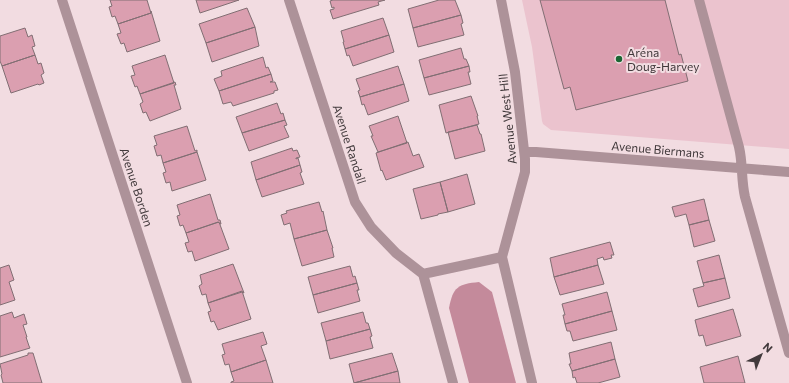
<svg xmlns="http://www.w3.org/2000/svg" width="789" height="383" viewBox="0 0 789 383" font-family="Commissioner,sans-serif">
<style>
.green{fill:#ebc3ce}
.forest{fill:#c48a9b}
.building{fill:#db9fb0;stroke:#816e73}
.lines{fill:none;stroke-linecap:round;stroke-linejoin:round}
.minor{stroke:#ad9299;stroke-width:10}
.poi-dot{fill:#1b6633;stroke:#f2dce1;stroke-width:1.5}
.labels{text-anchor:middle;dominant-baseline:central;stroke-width:4;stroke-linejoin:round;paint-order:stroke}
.poi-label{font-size:12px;fill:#41393b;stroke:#f2dce1;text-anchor:start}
.street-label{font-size:12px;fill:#41393b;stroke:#f2dce1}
</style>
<rect width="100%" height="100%" fill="#f2dce1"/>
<path class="green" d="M 522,0 L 789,0 L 789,149 L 551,130 L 543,124 L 542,121 L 532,47 Z"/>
<path class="forest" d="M 479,282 L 492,292 L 516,383 L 469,383 L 449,308 C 453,287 458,284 479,282 Z"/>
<path class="building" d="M 110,0 L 147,0 L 151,13 L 118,24 L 115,16 L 112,17 L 109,7 L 112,6 Z
M 196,0 L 239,0 L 200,13 Z
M 333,0 L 385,0 L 378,2 L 379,5 L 333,19 L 330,10 L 334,9 L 334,7 L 332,8 L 330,1 Z
M 439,0 L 455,0 L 461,15 L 413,28 L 408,9 Z
M 540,0 L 665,0 L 679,55 L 681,54 L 688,81 L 576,110 L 570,87 L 564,89 Z
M 247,8 L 255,27 L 206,43 L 199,24 Z
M 151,11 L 160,41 L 127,52 L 124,43 L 121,44 L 117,34 L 121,33 L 118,24 L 151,13 Z
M 461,15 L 463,23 L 461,24 L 464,35 L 418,47 L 413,28 Z
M 383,18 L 389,35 L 345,49 L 343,42 L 344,42 L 341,31 Z
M 255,27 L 259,46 L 212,62 L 206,43 Z
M 25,28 L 28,37 L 32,35 L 35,46 L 32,47 L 35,55 L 2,66 L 0,61 L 0,36 Z
M 389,35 L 394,52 L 353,66 L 349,55 L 347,56 L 345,49 Z
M 461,48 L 464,59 L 466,59 L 469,66 L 424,78 L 419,60 Z
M 35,55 L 38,64 L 41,63 L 44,73 L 41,75 L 44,83 L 39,85 L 38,84 L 11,93 L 2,66 Z
M 165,55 L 174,83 L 140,94 L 137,86 L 135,87 L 131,76 L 135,75 L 132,66 Z
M 263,57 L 266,68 L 268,67 L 271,74 L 219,91 L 214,79 L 222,76 L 221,71 Z
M 398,66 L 404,84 L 360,97 L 358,91 L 360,90 L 356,79 Z
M 469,66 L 470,72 L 468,72 L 471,84 L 429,95 L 424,78 Z
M 271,74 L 273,81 L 270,82 L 275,82 L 278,90 L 274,91 L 274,93 L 233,106 L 231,102 L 223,104 L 219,91 Z
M 175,82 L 176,85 L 174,85 L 181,109 L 150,121 L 146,112 L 143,113 L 140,104 L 143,102 L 140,94 Z
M 404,84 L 409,101 L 368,115 L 364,104 L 362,105 L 360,97 Z
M 471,96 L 478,116 L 477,116 L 479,124 L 446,133 L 439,105 Z
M 277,103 L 281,114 L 283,113 L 285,120 L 242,133 L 236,117 Z
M 398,116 L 407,143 L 378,152 L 371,136 L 373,136 L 369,126 Z
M 285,120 L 287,125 L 284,126 L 289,137 L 249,151 L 242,133 Z
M 477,125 L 480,134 L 481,134 L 485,151 L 455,159 L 448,132 Z
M 187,126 L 195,151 L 197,150 L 197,152 L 163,163 L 161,155 L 157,156 L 154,146 L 157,145 L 154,136 Z
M 408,142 L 413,156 L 419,154 L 424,167 L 386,180 L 382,170 L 381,171 L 376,153 Z
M 292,148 L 293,151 L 297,150 L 300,157 L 296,158 L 296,159 L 298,158 L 300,165 L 256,180 L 251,162 Z
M 197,152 L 206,180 L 172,191 L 170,182 L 166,183 L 163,173 L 166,172 L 163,163 Z
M 300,165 L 302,172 L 300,173 L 304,184 L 262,197 L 256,180 Z
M 467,174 L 475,204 L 448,212 L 440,182 Z
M 440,182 L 448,212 L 438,214 L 438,215 L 421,219 L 413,189 Z
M 210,194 L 218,220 L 220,220 L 221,224 L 220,224 L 218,222 L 186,233 L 183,225 L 180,226 L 177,216 L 180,215 L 177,205 Z
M 704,199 L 709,220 L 689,225 L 686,214 L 675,217 L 672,207 Z
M 319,202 L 322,212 L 323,211 L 327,230 L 294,239 L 290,223 L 284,225 L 281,215 L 287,213 L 286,211 Z
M 709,220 L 715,241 L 694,247 L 689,225 Z
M 219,222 L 229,249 L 195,261 L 192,251 L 188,252 L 185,243 L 189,242 L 186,233 Z
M 327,230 L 333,248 L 332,248 L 334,257 L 302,266 L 294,239 Z
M 610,242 L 614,255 L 611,255 L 612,258 L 604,260 L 603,257 L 597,259 L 598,265 L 554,277 L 550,258 Z
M 719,255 L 725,278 L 703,283 L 697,261 Z
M 233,264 L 244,293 L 242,292 L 208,303 L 206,294 L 202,295 L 199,286 L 202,284 L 200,275 Z
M 9,265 L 14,280 L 9,282 L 15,300 L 0,305 L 0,268 Z
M 598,265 L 604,284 L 560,295 L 554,277 Z
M 350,266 L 353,277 L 355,276 L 357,283 L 313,295 L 308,277 Z
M 725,278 L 730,298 L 698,307 L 693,289 L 704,286 L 703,283 Z
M 357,283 L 359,290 L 357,290 L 360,301 L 318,313 L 313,295 Z
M 242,291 L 251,319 L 218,330 L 214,321 L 211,322 L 208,312 L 211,311 L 208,303 Z
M 607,292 L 612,311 L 565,324 L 563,315 L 565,315 L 562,304 Z
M 733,309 L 741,336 L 706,346 L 703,335 L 699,336 L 695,320 Z
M 612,311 L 617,330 L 573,341 L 570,331 L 567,331 L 565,324 Z
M 12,312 L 14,318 L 24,314 L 27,324 L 23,325 L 27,337 L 26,337 L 29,346 L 30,348 L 0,357 L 0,316 Z
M 363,312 L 366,323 L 368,323 L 370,329 L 326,341 L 321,323 Z
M 370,329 L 372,336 L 370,337 L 373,348 L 330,359 L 326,341 Z
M 263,332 L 267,344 L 261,346 L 266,360 L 231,372 L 229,364 L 225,365 L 222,355 L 225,354 L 222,344 Z
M 611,342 L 615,359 L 572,371 L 569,364 L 571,364 L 569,353 Z
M 28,353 L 33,353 L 42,383 L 3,383 L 1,375 L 2,374 L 0,364 L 28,355 Z
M 392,353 L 398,371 L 354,383 L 349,364 Z
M 738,356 L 745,383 L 704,383 L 700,367 Z
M 615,359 L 620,377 L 598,383 L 577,383 L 575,377 L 573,378 L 572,371 Z
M 266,360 L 273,383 L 231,383 L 231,382 L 234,381 L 231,372 Z
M 398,371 L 400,383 L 354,383 Z"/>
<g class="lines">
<path class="minor" d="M 62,0 L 187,383
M 289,0 L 355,202 L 371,227 L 396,253 L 423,274 L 453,383
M 501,0 L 515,72 L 525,159 L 525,172 L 502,257 L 532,383
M 699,0 L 739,147 C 743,164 741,180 745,197 L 789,353
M 525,152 L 536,152 L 789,172
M 423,274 L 502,257"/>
</g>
<circle class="poi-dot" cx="619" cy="59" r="4"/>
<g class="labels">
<g class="poi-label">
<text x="627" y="52">Aréna<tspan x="627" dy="14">Doug-Harvey</tspan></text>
</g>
<g class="street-label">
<text transform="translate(507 119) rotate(-96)">Avenue West Hill</text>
<text transform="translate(350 144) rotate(72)">Avenue Randall</text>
<text transform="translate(658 149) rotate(5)">Avenue Biermans</text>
<text transform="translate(137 187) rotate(72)">Avenue Borden</text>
</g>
</g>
<g transform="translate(761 355) rotate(43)" stroke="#f2dce1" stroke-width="3" paint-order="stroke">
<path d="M0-3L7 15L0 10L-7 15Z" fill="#41393b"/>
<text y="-6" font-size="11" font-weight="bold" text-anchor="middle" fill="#41393b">N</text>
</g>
</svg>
